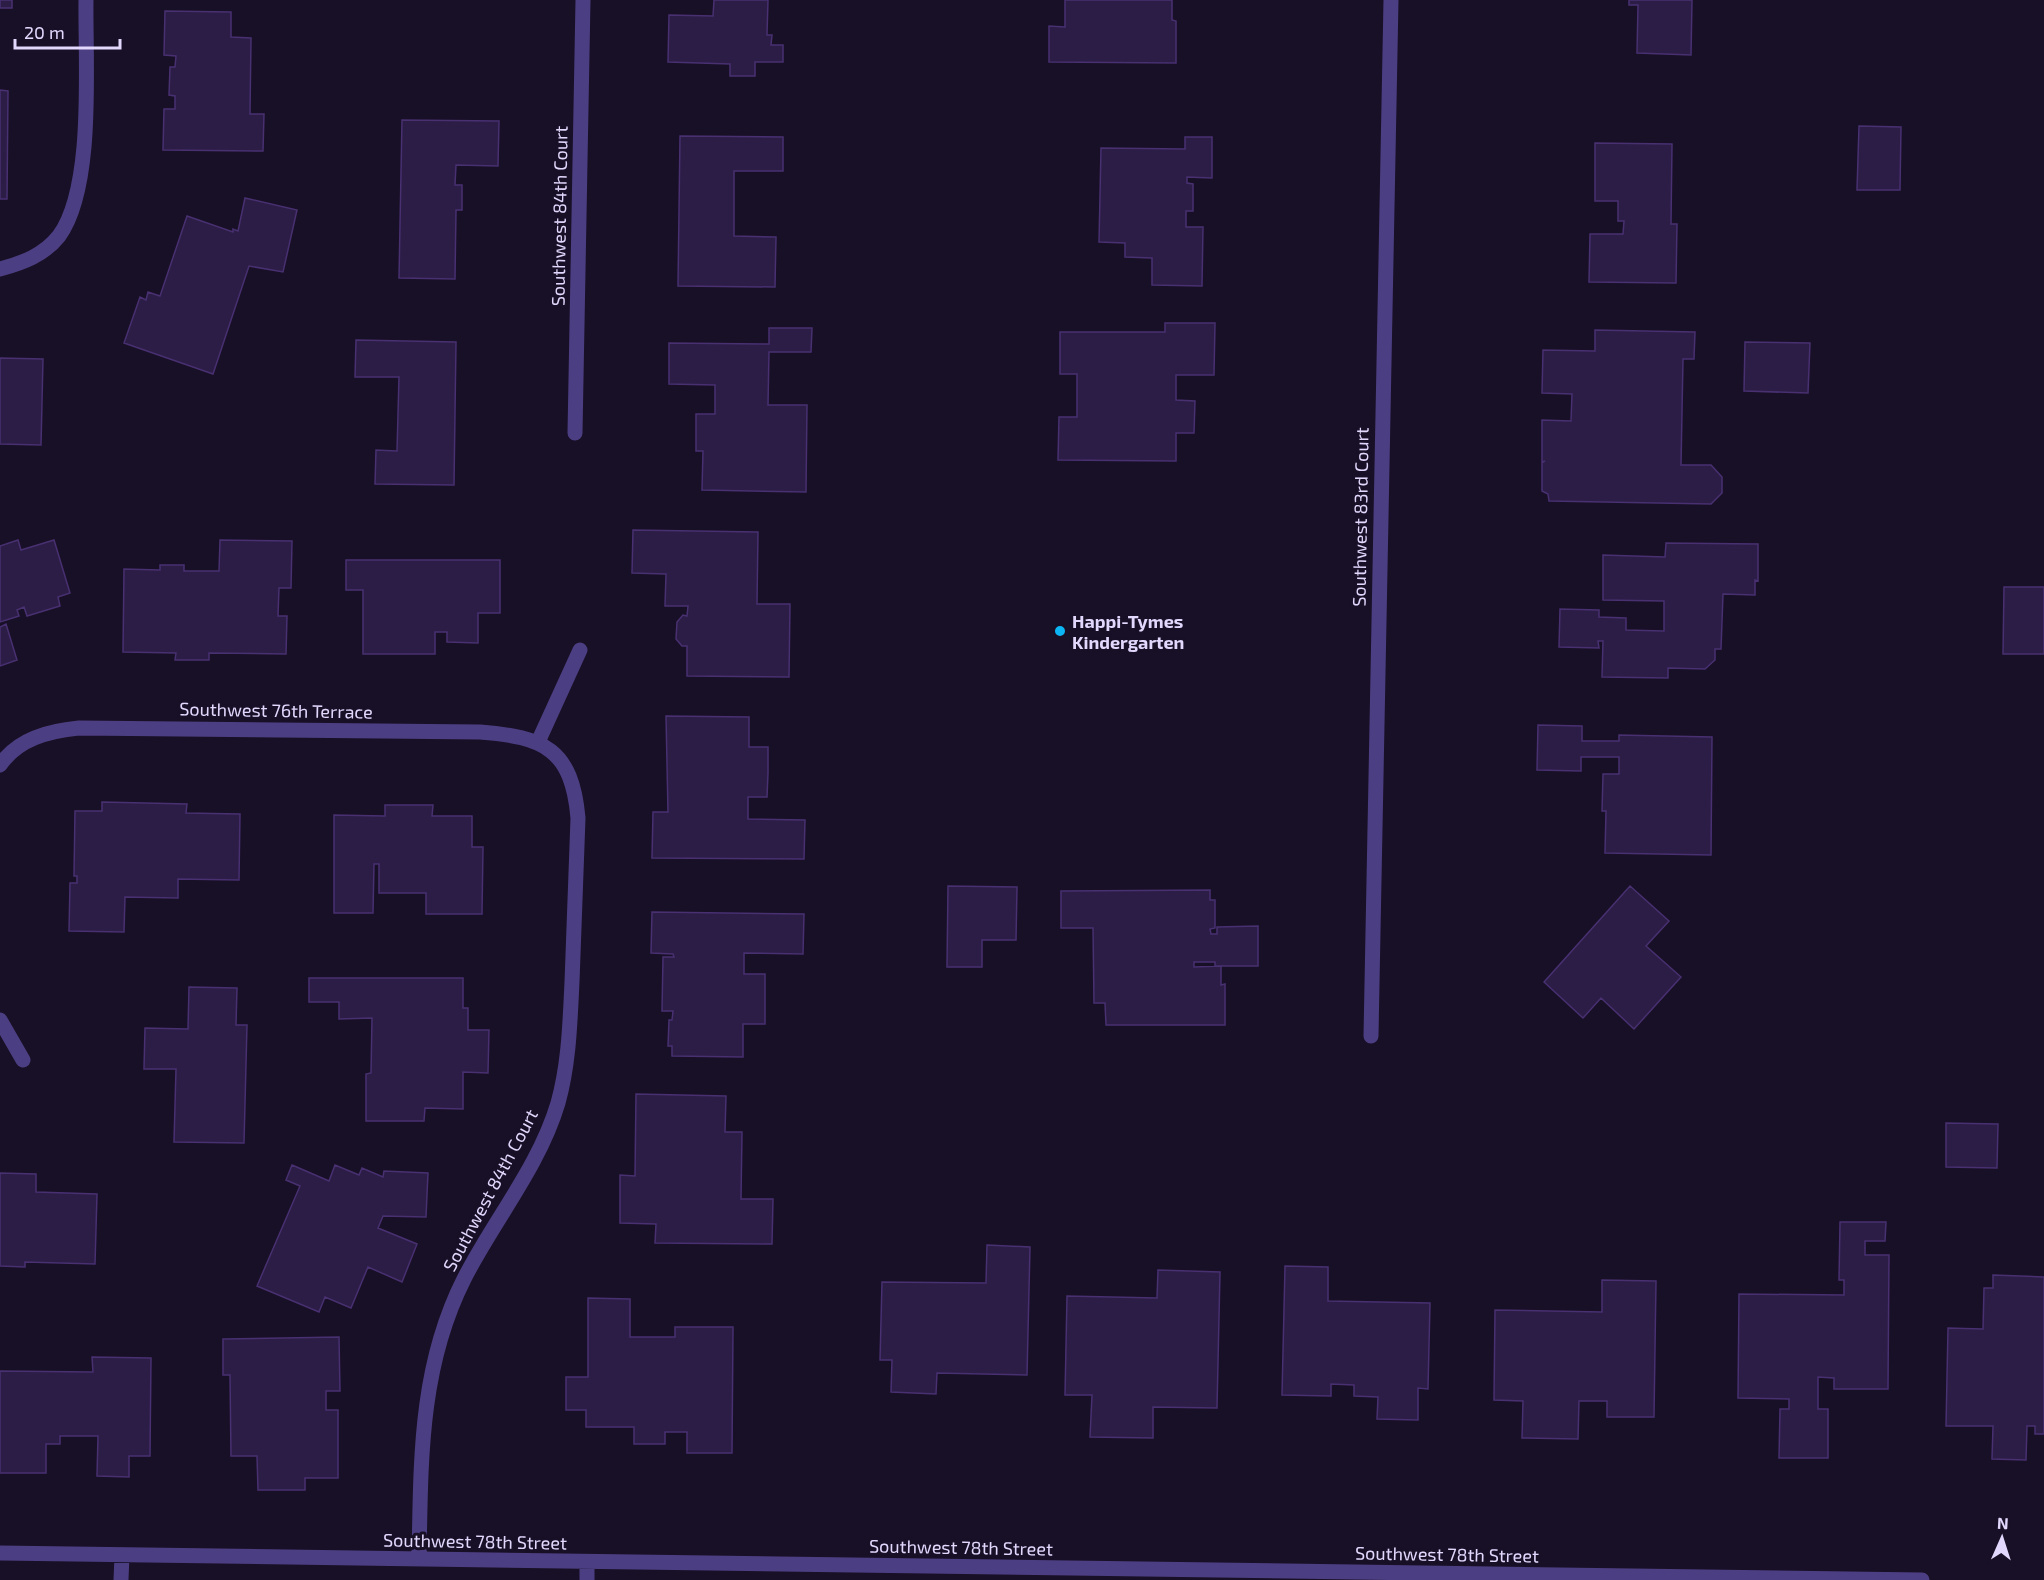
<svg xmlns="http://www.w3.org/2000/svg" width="2044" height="1580" viewBox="0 0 2044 1580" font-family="'Exo 2',sans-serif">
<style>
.building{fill:#2c1d46;stroke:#483071;stroke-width:1.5}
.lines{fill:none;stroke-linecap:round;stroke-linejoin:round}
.street{stroke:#4c3e82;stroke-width:15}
.poi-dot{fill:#0cb5f4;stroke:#181026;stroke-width:2}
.labels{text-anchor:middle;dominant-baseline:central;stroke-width:6;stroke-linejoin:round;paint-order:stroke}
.street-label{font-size:18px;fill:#e2d7fd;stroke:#181026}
.poi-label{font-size:18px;font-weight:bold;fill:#e2d7fd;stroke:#181026;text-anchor:start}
</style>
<rect width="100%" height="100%" fill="#181026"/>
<path class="building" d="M 0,0 L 12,0 L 12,8 L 0,8 Z
M 714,0 L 768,0 L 767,35 L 772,35 L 771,45 L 783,45 L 783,62 L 755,62 L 755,76 L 730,76 L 730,64 L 668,62 L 669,15 L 713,16 Z
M 1065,0 L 1172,0 L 1172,20 L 1176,21 L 1176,63 L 1049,62 L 1049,26 L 1065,27 Z
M 1629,0 L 1692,0 L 1691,55 L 1637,53 L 1638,5 L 1629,5 Z
M 165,11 L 231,12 L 231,37 L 251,38 L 250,114 L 264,114 L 263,151 L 163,150 L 164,109 L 175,109 L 175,96 L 169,95 L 170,67 L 175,67 L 176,56 L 164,55 Z
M 0,90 L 8,91 L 7,199 L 0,199 Z
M 402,120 L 499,121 L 498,166 L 456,165 L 455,185 L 462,185 L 462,210 L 456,210 L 455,279 L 399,278 Z
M 1859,126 L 1901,127 L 1900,190 L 1857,190 Z
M 680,136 L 783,137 L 783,171 L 734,171 L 734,236 L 776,237 L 775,287 L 678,286 Z
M 1185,137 L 1212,137 L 1212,178 L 1187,177 L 1187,183 L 1193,184 L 1193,211 L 1186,211 L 1186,227 L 1203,227 L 1202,286 L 1152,285 L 1152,258 L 1125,257 L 1125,243 L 1099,242 L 1101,148 L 1185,149 Z
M 1595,143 L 1672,144 L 1671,224 L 1677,224 L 1676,283 L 1589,282 L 1590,234 L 1623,234 L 1624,221 L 1618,221 L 1618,201 L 1595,201 Z
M 245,198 L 297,210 L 283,272 L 249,266 L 213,374 L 124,343 L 140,297 L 146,300 L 148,292 L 160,296 L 187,216 L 233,232 L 233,229 L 238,231 Z
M 1165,323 L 1215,323 L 1214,375 L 1176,375 L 1176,400 L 1195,401 L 1194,433 L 1176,433 L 1176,461 L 1058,460 L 1059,417 L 1077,417 L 1077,374 L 1060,374 L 1060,332 L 1165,332 Z
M 769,328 L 812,328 L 811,352 L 769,352 L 768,405 L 807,405 L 806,492 L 702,490 L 703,451 L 696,451 L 696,414 L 715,414 L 715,385 L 669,384 L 669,343 L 769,344 Z
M 1595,330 L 1695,332 L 1694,359 L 1683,359 L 1681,465 L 1711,465 L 1722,477 L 1722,493 L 1711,504 L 1549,501 L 1548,494 L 1542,491 L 1542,463 L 1545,461 L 1542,462 L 1542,420 L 1571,421 L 1572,394 L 1542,393 L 1543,350 L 1595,351 Z
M 356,340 L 456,342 L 454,485 L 375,484 L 376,450 L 397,451 L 399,377 L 355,377 Z
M 1745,342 L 1810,343 L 1808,393 L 1744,391 Z
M 0,358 L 43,359 L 41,445 L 0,444 Z
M 633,530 L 758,532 L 757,604 L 790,604 L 789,677 L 687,676 L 687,646 L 682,646 L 676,639 L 677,622 L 683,615 L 687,616 L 688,606 L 665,606 L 666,574 L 632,573 Z
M 18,540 L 21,550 L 54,540 L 70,593 L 58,597 L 60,606 L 27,616 L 24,607 L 17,610 L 19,616 L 0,622 L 0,546 Z
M 220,540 L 292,541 L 291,588 L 279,588 L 278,616 L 287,616 L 286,654 L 209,653 L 209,660 L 175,660 L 176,653 L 123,652 L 124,569 L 160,570 L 160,565 L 184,565 L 184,571 L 219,571 Z
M 1666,543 L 1758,544 L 1758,581 L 1755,580 L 1755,595 L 1723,594 L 1721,649 L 1715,649 L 1715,660 L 1705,669 L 1668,668 L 1668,678 L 1602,677 L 1603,641 L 1598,641 L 1599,648 L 1559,647 L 1560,609 L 1599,610 L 1599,617 L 1626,618 L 1626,630 L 1664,631 L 1664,601 L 1603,600 L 1603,555 L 1665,557 Z
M 346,560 L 500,560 L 500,613 L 478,613 L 478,643 L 447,642 L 447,632 L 435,632 L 435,654 L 363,654 L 363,590 L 346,590 Z
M 2004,587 L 2044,587 L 2044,654 L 2003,654 Z
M 6,624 L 17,660 L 0,666 L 0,627 Z
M 666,716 L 749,717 L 749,747 L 768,747 L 768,773 L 767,797 L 748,797 L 748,819 L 805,820 L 804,859 L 652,858 L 653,812 L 668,812 Z
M 1538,725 L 1582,726 L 1582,741 L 1619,741 L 1619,735 L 1712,737 L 1711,855 L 1605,853 L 1606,811 L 1602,811 L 1603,774 L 1619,774 L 1619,757 L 1581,757 L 1581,771 L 1537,770 Z
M 102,802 L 187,804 L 186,813 L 240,814 L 239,880 L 178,879 L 178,898 L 125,897 L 124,932 L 69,931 L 70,883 L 77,883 L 77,876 L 74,876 L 75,811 L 102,811 Z
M 385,805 L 433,805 L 432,816 L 472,816 L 472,847 L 483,847 L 482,914 L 426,914 L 426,893 L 379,893 L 379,864 L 374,864 L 373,913 L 334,913 L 334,815 L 385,816 Z
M 948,886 L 1017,887 L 1016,940 L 982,940 L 982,967 L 947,967 Z
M 1630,886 L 1669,921 L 1646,946 L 1681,977 L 1634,1029 L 1601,998 L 1583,1018 L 1544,982 Z
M 1210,890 L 1210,900 L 1215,900 L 1215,928 L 1210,929 L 1211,934 L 1217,934 L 1217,927 L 1258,926 L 1258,966 L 1215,966 L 1215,962 L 1194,962 L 1194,967 L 1221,966 L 1221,985 L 1225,984 L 1225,1025 L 1106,1025 L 1105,1003 L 1094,1003 L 1093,928 L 1061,928 L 1061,891 Z
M 652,912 L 804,914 L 803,954 L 744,953 L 744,974 L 765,974 L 765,1024 L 743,1024 L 743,1057 L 672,1056 L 672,1046 L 668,1046 L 669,1020 L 672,1020 L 673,1011 L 662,1011 L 663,957 L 674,957 L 673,954 L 651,953 Z
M 309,978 L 463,978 L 463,1008 L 468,1008 L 468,1030 L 489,1030 L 488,1073 L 463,1072 L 463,1109 L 425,1108 L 424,1121 L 366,1121 L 366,1074 L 371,1073 L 372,1018 L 339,1019 L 339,1002 L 309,1002 Z
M 189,987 L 237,988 L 236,1025 L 247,1025 L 244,1143 L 174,1142 L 176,1069 L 144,1069 L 145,1028 L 188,1029 Z
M 636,1094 L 726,1096 L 725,1132 L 742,1132 L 741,1199 L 773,1199 L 772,1244 L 655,1243 L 656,1224 L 620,1223 L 620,1175 L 635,1176 Z
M 1946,1123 L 1998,1124 L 1997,1168 L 1946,1167 Z
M 292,1165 L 329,1181 L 335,1165 L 359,1175 L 362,1168 L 383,1177 L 384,1171 L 428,1173 L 426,1217 L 383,1216 L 378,1228 L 417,1244 L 402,1282 L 368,1267 L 351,1308 L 325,1297 L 319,1312 L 257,1286 L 300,1186 L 286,1180 Z
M 0,1173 L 36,1174 L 36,1192 L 97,1194 L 95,1264 L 25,1262 L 25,1267 L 0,1266 Z
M 1840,1222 L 1886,1222 L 1885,1241 L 1865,1241 L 1865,1255 L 1889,1255 L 1888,1389 L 1834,1389 L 1834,1378 L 1818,1377 L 1818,1409 L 1828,1409 L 1828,1458 L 1779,1458 L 1780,1409 L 1789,1409 L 1789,1399 L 1738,1398 L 1739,1294 L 1844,1295 L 1844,1280 L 1839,1280 Z
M 987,1245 L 1030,1247 L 1027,1375 L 937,1373 L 936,1394 L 891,1392 L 892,1360 L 880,1360 L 882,1282 L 986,1283 Z
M 1285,1266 L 1328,1267 L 1328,1301 L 1430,1303 L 1428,1389 L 1418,1388 L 1418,1420 L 1377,1419 L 1378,1397 L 1354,1396 L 1354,1385 L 1331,1384 L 1331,1396 L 1282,1395 Z
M 1158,1270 L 1220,1272 L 1217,1408 L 1153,1407 L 1153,1438 L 1090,1437 L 1092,1395 L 1065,1395 L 1067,1296 L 1157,1298 Z
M 1993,1275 L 2044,1277 L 2044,1434 L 2035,1434 L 2035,1426 L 2027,1426 L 2026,1460 L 1992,1459 L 1993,1426 L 1946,1426 L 1948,1328 L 1983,1329 L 1984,1288 L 1993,1288 Z
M 1602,1280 L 1656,1281 L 1654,1417 L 1607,1417 L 1607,1401 L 1579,1401 L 1578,1439 L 1522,1438 L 1523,1401 L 1494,1400 L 1495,1310 L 1602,1312 Z
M 588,1298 L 630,1299 L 630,1337 L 675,1337 L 675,1327 L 733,1327 L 732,1453 L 687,1453 L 687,1432 L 665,1432 L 665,1444 L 634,1444 L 634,1427 L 586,1427 L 586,1410 L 566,1410 L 566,1377 L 588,1377 Z
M 339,1337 L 340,1391 L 326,1391 L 326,1410 L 338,1410 L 338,1478 L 305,1478 L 305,1490 L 258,1490 L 257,1456 L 231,1456 L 230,1375 L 223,1375 L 223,1339 Z
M 92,1357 L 151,1358 L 150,1456 L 129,1456 L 129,1477 L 97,1476 L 98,1436 L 60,1436 L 60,1444 L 46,1444 L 46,1473 L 0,1473 L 0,1371 L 93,1372 Z"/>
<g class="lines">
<path class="street" d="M 0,269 C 23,263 44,255 59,236 C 95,187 85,61 86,0
M 575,433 L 583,0
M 538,742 L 580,650
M 0,765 C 18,739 48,731 79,728 L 480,732 C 544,737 572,749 578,818 C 576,873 574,927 572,982 C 570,1022 569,1064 558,1103 C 539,1167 494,1220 464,1279 C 419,1368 421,1462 419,1558
M 0,1020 L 23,1060
M 1371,1036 L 1391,0
M 0,1553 L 1922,1580
M 121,1580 L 122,1555
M 587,1580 L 587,1563"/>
</g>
<circle class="poi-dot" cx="1060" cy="631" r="6"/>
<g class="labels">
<g class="street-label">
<text transform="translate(559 216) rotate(-89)">Southwest 84th Court</text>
<text transform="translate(1360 517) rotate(-89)">Southwest 83rd Court</text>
<text transform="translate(276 710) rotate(1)">Southwest 76th Terrace</text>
<text transform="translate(490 1190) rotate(-62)">Southwest 84th Court</text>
<text transform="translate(475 1541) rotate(1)">Southwest 78th Street</text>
<text transform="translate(961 1547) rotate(1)">Southwest 78th Street</text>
<text transform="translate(1447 1554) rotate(1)">Southwest 78th Street</text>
</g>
<g class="poi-label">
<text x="1072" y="621">Happi-Tymes<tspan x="1072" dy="21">Kindergarten</tspan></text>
</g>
</g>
<g transform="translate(2002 1538) rotate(3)" stroke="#181026" stroke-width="4.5" paint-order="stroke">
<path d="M0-4.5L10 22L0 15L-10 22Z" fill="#e2d7fd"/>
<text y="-9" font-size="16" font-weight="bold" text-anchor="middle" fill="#e2d7fd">N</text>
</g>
<path d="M15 39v9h105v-9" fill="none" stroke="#e2d7fd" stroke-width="3"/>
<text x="24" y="39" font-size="18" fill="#e2d7fd" stroke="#181026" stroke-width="4.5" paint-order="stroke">20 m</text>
</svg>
